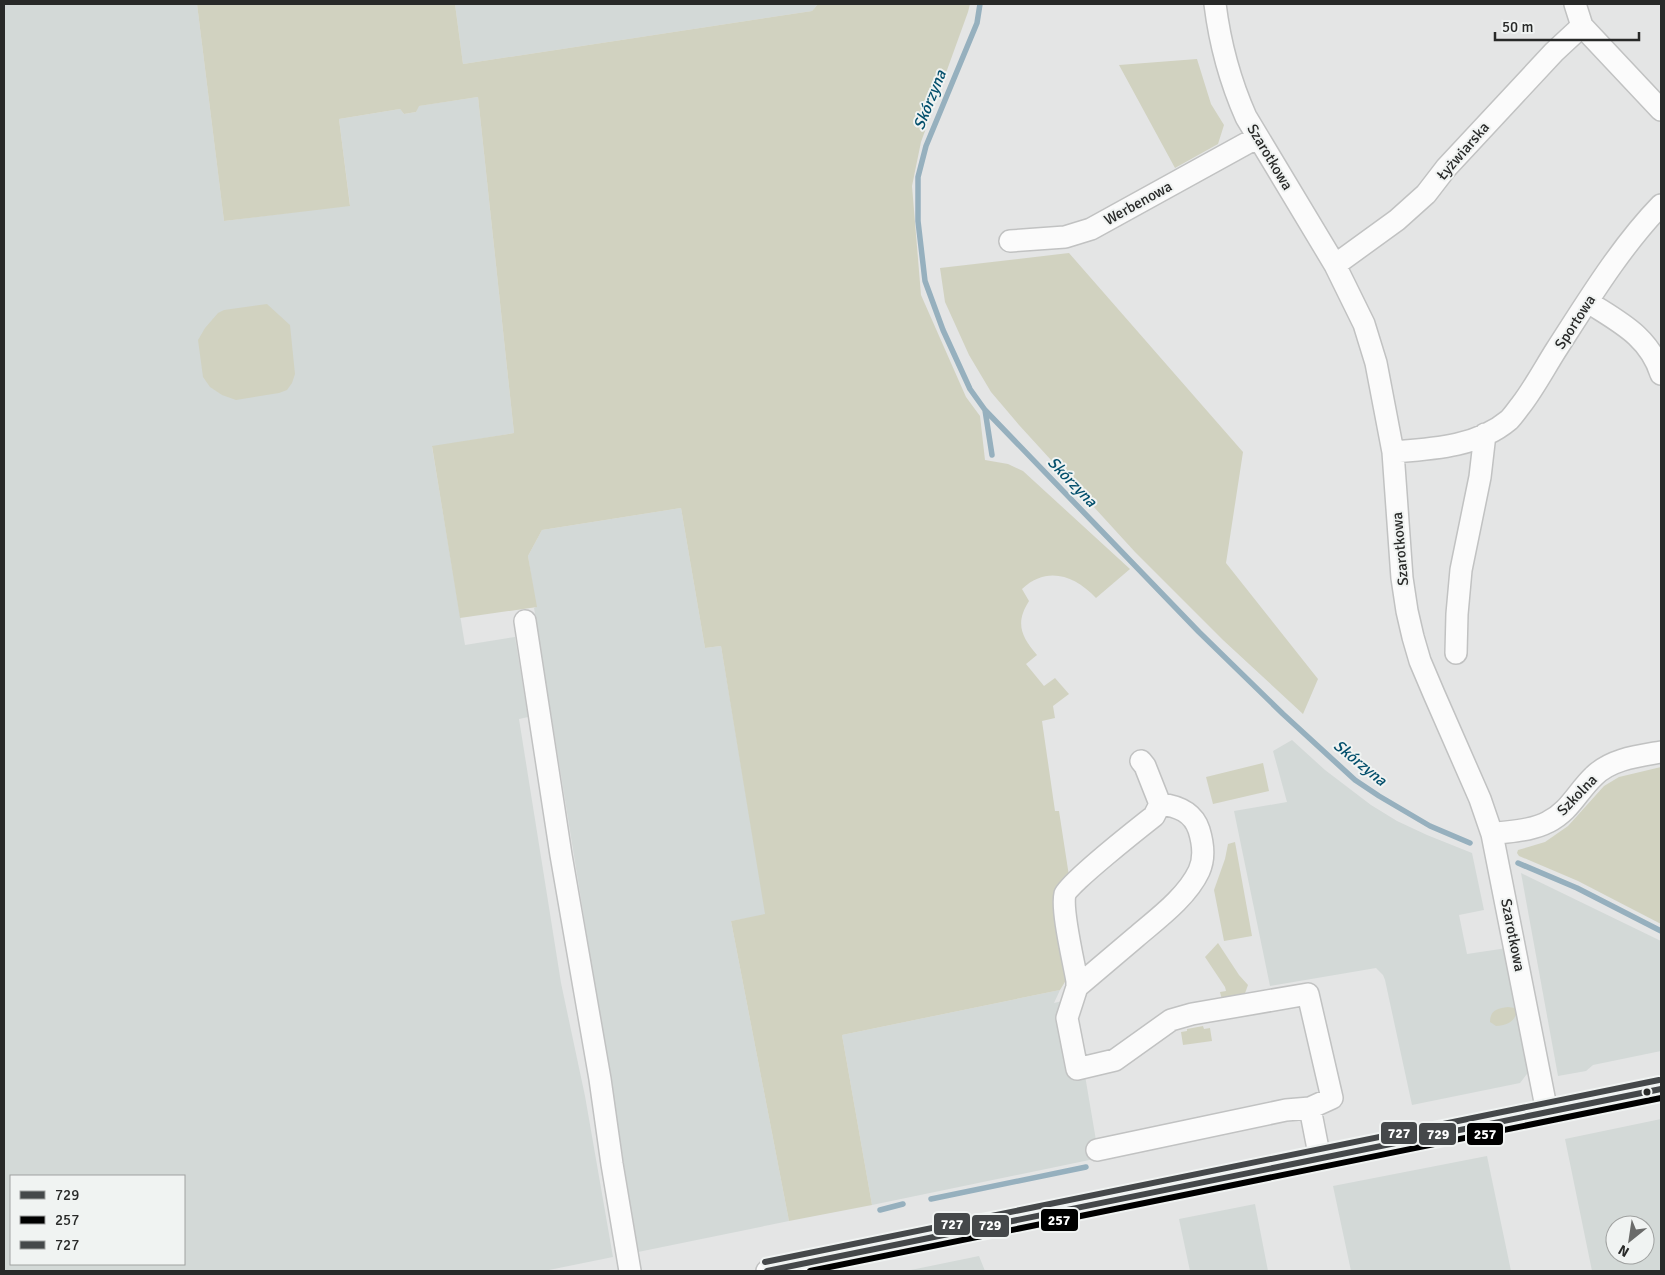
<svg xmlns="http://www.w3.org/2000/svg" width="1665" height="1275" viewBox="0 0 1665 1275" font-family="Signika,sans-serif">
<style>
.built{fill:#d3d9d7;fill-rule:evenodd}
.green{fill:#d1d2c0}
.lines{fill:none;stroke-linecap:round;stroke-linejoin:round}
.stream{stroke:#96b0be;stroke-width:5.5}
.minor-casing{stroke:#c1c2c2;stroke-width:24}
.minor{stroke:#fbfbfb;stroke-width:21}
.bus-1-casing{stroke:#f0f3f2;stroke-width:10}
.bus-2-casing{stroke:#f0f3f2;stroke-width:10}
.bus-3-casing{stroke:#f0f3f2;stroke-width:10}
.bus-1{stroke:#45484a;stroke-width:6}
.bus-2{stroke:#000;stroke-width:6}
.bus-3{stroke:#45484a;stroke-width:6}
.bus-dot{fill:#282928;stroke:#f0f3f2;stroke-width:2}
.labels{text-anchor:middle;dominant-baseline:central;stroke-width:4;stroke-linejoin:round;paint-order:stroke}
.street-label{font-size:15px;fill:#282928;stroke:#f0f3f2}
.water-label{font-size:16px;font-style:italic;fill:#034f6c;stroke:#f0f3f2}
.line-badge{stroke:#f0f3f2;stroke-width:2}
.badge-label{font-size:14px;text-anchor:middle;font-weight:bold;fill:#fff}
</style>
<rect width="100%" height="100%" fill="#e4e5e5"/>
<path class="built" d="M 4,4 L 197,4 L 224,221 L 350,205 L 339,119 L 400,109 L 404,114 L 416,112 L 418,106 L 478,97 L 514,433 L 432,447 L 465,645 L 515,637 L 528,717 L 519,719 L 541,857 L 561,983 L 585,1096 L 613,1257 L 544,1271 L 4,1271 ZM 11,1176 L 184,1176 L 184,1264 L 11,1264 Z
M 455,4 L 818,4 L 812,11 L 463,64 Z
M 681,508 L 705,648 L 721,646 L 766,915 L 731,921 L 789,1221 L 638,1252 L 534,608 L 536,607 L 528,556 L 542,530 Z
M 1292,740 L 1325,770 L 1371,805 L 1397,821 L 1427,835 L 1472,853 L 1484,910 L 1459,915 L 1467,954 L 1507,948 L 1530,1070 L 1520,1083 L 1412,1105 L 1385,980 L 1383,975 L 1376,968 L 1270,986 L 1234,811 L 1287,802 L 1273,751 Z
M 1521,873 L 1661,941 L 1661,1051 L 1593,1065 L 1586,1071 L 1558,1076 Z
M 1060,990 L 1054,1003 L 1072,999 L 1099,1158 L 872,1205 L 842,1035 Z
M 1661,1119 L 1661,1271 L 1592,1271 L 1565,1139 ZM 1615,1225 L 1645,1225 L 1645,1255 L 1615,1255 Z
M 1487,1156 L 1511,1271 L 1351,1271 L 1333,1186 Z
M 1255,1204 L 1268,1271 L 1190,1271 L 1179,1219 Z
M 979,1256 L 985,1271 L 906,1271 Z"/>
<path class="green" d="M 197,4 L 455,4 L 463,64 L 812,11 L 818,4 L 970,4 L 968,12 L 921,142 L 912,186 L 921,295 L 966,397 L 980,416 L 985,460 L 1008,464 L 1023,471 L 1130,569 L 1096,598 C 1074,575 1047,566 1022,589 L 1029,601 C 1015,623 1021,636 1037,655 L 1026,664 L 1044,686 L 1055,678 L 1069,694 L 1053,706 L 1055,718 L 1042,721 L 1055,811 L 1059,811 L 1069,876 L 1068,977 L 1060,990 L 842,1035 L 872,1205 L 789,1221 L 731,921 L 765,914 L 721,646 L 705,648 L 681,508 L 542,530 L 528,556 L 537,607 L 460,618 L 432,446 L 514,433 L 478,97 L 419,106 L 416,112 L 404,114 L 400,109 L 339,119 L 350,206 L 224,221 Z
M 1197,59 L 1211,104 L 1224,125 L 1218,144 L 1175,168 L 1119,65 Z
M 1069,253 L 1243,452 L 1226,563 L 1318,679 L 1303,714 L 1223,640 L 1135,552 L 1019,425 L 991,392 L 969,355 L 945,302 L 940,268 Z
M 267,304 L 290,325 L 295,374 L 292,383 L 287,390 L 279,393 L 236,400 L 222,395 L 210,387 L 203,377 L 198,340 L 205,328 L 218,313 L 224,310 Z
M 1263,763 L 1269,791 L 1213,804 L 1206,777 Z
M 1661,767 L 1661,924 L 1578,881 L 1519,856 L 1517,853 L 1518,850 L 1545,842 L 1568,826 L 1604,786 L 1619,777 Z
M 1235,842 L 1252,936 L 1224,941 L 1214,890 L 1225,859 L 1228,844 Z
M 1218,943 L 1239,975 L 1248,985 L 1244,996 L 1222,1000 L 1220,992 L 1226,991 L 1225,987 L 1205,957 Z
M 1508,1007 L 1515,1008 L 1517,1012 C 1514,1023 1506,1025 1496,1026 L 1490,1022 C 1490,1010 1498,1008 1508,1007 Z
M 1203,1026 L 1204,1029 L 1210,1028 L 1212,1041 L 1183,1045 L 1181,1032 L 1187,1031 L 1187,1029 Z"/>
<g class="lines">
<path class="stream" d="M 980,4 L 977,23 L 926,146 L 918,177 L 918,221 L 925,281 L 943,330 L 970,389 L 985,410 L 1199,632 L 1283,714 L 1355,780 L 1379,796 L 1430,826 L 1470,843
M 985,410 L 992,455
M 1518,863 L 1577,888 L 1661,931
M 931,1199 L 1086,1167
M 880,1210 L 903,1204"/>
<g class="minor-casing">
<path id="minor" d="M 1215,4 C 1220,44 1230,81 1246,117 L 1335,265 L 1364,324 L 1376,363 L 1393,452 L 1402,578 L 1407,611 L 1413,637 L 1420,661 L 1434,694 L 1480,799 L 1492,834 L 1547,1112
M 1575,4 L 1582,26 L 1661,110
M 1010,241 L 1065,237 L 1091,229 L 1258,137
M 1335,265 L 1397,220 L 1426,194 L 1446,168 L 1554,52 L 1582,26
M 1588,302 C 1619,322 1649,336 1661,374
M 1393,452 C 1432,449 1477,447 1509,420 C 1513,416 1517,410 1521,405 C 1534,388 1544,369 1556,350 C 1587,302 1621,246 1661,205
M 525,621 L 561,855 L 600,1079 L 612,1164 L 630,1271
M 1456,653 L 1457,614 L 1461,570 L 1480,477 L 1485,434
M 1492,834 C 1510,831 1531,831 1548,822 C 1570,811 1577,792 1594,776 C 1611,759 1638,756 1661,752
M 1077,987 C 1097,970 1116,954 1136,937 C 1157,919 1187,897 1199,871 C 1205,858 1203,843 1199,830 C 1193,812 1178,806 1160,804
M 1310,1108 L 1320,1159
M 1097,1150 L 1286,1110 L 1310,1108 L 1332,1098 L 1308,994 L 1192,1014 L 1171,1020 L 1115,1060 L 1077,1069 L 1067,1018 L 1077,987 L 1077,981 C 1074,963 1061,910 1065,894 C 1068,884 1140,827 1154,816 L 1160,804 L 1145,766 L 1141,761
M 767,1271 L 1661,1089"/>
</g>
<use href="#minor" class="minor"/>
<g class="bus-1-casing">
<path id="bus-1" d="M 767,1271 L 1661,1089"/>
</g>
<g class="bus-2-casing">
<path id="bus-2" d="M 810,1271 L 1661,1098"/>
</g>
<g class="bus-3-casing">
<path id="bus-3" d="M 765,1262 L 1659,1080"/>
</g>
<use href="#bus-1" class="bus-1"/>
<use href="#bus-2" class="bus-2"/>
<use href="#bus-3" class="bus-3"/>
</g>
<circle class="bus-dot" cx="1647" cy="1092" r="4.5"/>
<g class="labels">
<g class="street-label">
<text transform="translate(1463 151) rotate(-49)">Łyżwiarska</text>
<text transform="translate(1270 157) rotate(59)">Szarotkowa</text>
<text transform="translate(1138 203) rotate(-29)">Werbenowa</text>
<text transform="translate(1575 322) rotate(-57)">Sportowa</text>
<text transform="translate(1400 549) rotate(-95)">Szarotkowa</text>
<text transform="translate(1577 795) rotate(-46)">Szkolna</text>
<text transform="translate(1513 935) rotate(79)">Szarotkowa</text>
</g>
<g class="water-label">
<text transform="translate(930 100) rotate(-68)">Skórzyna</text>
<text transform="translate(1072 482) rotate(46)">Skórzyna</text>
<text transform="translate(1360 763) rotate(39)">Skórzyna</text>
</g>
</g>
<g class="line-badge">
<rect x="1380" y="1121" width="38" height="24" rx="5" fill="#45484a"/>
<rect x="1466" y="1122" width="38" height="24" rx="5" fill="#000"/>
<rect x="1418" y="1122" width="39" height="24" rx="5" fill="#45484a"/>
<rect x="1040" y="1208" width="39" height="24" rx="5" fill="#000"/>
<rect x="933" y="1212" width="38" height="24" rx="5" fill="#45484a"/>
<rect x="971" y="1214" width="39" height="24" rx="5" fill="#45484a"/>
</g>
<g class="badge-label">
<text x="1399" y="1138">727</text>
<text x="1485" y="1139">257</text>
<text x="1438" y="1139">729</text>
<text x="1059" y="1225">257</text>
<text x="952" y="1229">727</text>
<text x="990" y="1230">729</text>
</g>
<rect width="1665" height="1275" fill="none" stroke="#282928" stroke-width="10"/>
<rect x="10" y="1175" width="175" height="90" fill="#f0f3f2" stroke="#a0a2a1"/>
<rect x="20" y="1191" width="25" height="8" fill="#45484a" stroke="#a0a2a1"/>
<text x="55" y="1200" font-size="15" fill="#282928">729</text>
<rect x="20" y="1216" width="25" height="8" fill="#000000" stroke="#a0a2a1"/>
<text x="55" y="1225" font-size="15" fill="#282928">257</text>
<rect x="20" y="1241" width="25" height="8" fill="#45484a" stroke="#a0a2a1"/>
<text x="55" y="1250" font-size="15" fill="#282928">727</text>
<g transform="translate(1630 1240) rotate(210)"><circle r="24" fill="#f0f3f2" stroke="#a0a2a1"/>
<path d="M0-4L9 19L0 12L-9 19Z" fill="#6a6b6a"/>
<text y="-8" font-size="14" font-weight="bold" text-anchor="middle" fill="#282928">N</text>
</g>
<path d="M1495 32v8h144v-8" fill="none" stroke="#282928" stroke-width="2.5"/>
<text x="1502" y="32" font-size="15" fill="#282928" stroke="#f0f3f2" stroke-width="4" paint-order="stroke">50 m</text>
</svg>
